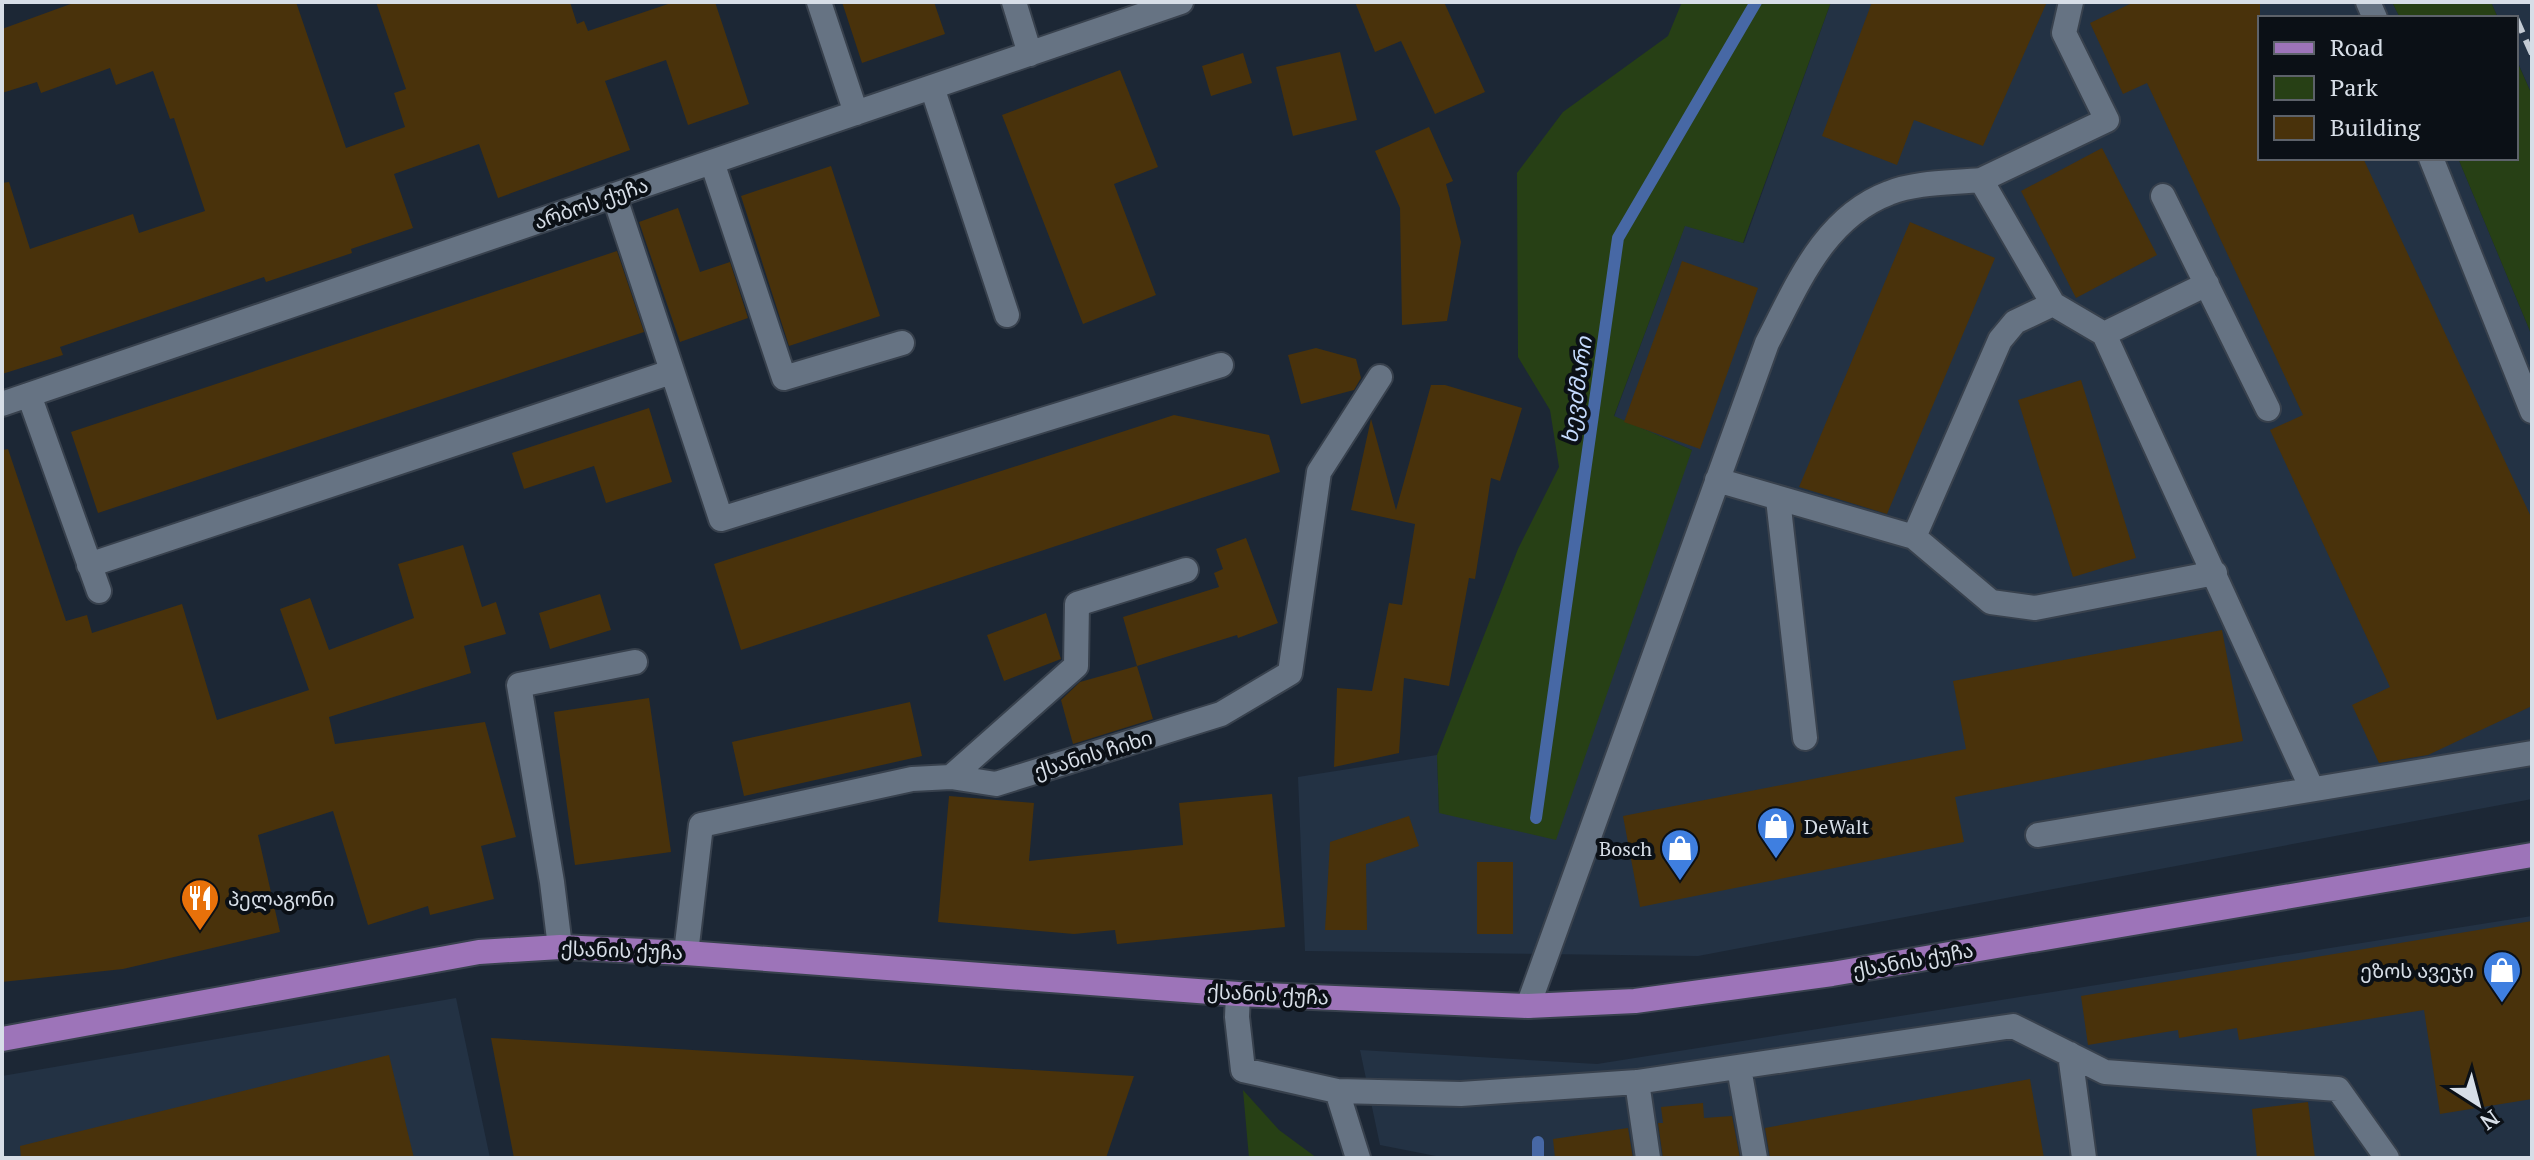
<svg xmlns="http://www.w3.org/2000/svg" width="2534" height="1160" viewBox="0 0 2534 1160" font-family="'PT Serif','Noto Sans Georgian',serif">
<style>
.built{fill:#233244}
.green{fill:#274015}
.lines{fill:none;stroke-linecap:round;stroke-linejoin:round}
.stream{stroke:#4768a5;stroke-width:12}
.building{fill:#49320b}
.minor-casing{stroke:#38414d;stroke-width:28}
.major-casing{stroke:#38414d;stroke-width:28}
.minor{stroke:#667383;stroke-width:24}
.major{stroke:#9d74b9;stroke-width:24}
.rail{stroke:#c3cbd4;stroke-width:6;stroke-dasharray:16 8;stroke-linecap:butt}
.labels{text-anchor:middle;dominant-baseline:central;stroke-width:8;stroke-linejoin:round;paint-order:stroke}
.street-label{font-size:20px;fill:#d7dee7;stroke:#0b1016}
.poi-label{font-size:20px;fill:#d7dee7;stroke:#0b1016;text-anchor:start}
.water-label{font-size:22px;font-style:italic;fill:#c6dbfe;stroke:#0b1016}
</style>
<rect width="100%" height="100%" fill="#1c2735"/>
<path class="built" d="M 1831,2 L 2392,2 L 2400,18 L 2260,18 L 2260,158 L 2458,158 L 2532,336 L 2532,799 L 1698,956 L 1305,951 L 1298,777 L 1437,755 L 1439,813 L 1692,450 L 1614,417 L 1685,225 L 1744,243 Z
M 2491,2 L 2532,2 L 2532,95 L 2516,58 L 2516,18 L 2498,18 Z
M 2532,916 L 2532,1158 L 1446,1158 L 1380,1145 L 1360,1050 L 1597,1064 Z
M 456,998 L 490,1158 L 2,1158 L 2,1076 Z"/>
<path class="green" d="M 1682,2 L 1831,2 L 1743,243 L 1685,226 L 1614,416 L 1692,450 L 1556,840 L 1439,813 L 1437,755 L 1518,549 L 1559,467 L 1550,410 L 1518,357 L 1517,173 L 1563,112 L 1668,36 Z
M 2392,2 L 2491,2 L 2498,18 L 2400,18 Z
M 2516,59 L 2532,95 L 2532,336 L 2458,158 L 2516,158 Z
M 1243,1090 L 1279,1130 L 1317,1158 L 1249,1158 Z"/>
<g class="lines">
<path class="stream" d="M 1536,818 L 1618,238 L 1756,2
M 1538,1142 L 1538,1158"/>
</g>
<path class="building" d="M 76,2 L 296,2 L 346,148 L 405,127 L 394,93 L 406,89 L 376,2 L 570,2 L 577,24 L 584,21 L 588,31 L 674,2 L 715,2 L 749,104 L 688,125 L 666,60 L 605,81 L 630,150 L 498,198 L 479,144 L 394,174 L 413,228 L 351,249 L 352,253 L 266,282 L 264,277 L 60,347 L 63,355 L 2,374 L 2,183 L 9,182 L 30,249 L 133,214 L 139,233 L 205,211 L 174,118 L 170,119 L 153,71 L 116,85 L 110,68 L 41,93 L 37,82 L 2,93 L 2,29 Z
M 842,2 L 934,2 L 945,34 L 862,63 Z
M 1355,2 L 1444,2 L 1485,92 L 1435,114 L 1401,41 L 1375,52 Z
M 1872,2 L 2047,2 L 1983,146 L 1914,120 L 1897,165 L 1822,136 Z
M 2134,2 L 2260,2 L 2260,158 L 2363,158 L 2532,519 L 2532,706 L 2428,755 L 2379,763 L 2352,705 L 2390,687 L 2270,430 L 2303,415 L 2147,83 L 2123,94 L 2090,23 Z
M 1340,52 L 1357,120 L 1293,136 L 1276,67 Z
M 1243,53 L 1252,83 L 1211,96 L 1202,66 Z
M 1120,70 L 1158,167 L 1114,184 L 1156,295 L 1083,324 L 1002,115 Z
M 1429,127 L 1453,181 L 1446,184 L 1461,242 L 1447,321 L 1402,325 L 1400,208 L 1375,151 Z
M 2102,148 L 2157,255 L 2076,298 L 2021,191 Z
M 831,166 L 880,316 L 789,346 L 741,196 Z
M 678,208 L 700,272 L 730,262 L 748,318 L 680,342 L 639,222 Z
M 1910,222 L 1995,258 L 1887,514 L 1799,487 Z
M 617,251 L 644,332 L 98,513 L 71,432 Z
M 1682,261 L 1758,288 L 1700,449 L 1624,422 Z
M 1316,348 L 1356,359 L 1361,378 L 1354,390 L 1301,404 L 1288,355 Z
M 2081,380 L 2136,558 L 2073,577 L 2018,400 Z
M 1431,385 L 1445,385 L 1522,408 L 1500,481 L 1491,478 L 1475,579 L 1469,578 L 1449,686 L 1404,678 L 1399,753 L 1334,767 L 1337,688 L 1372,691 L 1389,603 L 1402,605 L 1415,524 L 1351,510 L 1371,419 L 1396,510 Z
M 649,408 L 672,482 L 606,503 L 594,466 L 524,489 L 512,453 Z
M 1174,415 L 1269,435 L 1280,472 L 741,650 L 714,564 Z
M 8,449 L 66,621 L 87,615 L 92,633 L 182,604 L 217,720 L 309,690 L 280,609 L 310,598 L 329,650 L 414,618 L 398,564 L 463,545 L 482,607 L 496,602 L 506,634 L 464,646 L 471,673 L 329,717 L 335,744 L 485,722 L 516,837 L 481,846 L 494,899 L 430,915 L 428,906 L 368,925 L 333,811 L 258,835 L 280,932 L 123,969 L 2,982 L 2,450 Z
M 1246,538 L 1278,623 L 1238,638 L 1237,635 L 1137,666 L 1123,617 L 1219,587 L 1214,573 L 1223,569 L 1216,549 Z
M 600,594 L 611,630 L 550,649 L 539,613 Z
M 1046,613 L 1061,659 L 1004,681 L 987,635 Z
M 2222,630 L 2243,741 L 1955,797 L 1964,842 L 1640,907 L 1623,816 L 1966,749 L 1953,681 Z
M 1137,666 L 1153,719 L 1073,744 L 1061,700 L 1080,682 Z
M 649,698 L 671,852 L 575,865 L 554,712 Z
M 910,702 L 922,756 L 744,796 L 732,742 Z
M 1272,794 L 1285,927 L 1117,944 L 1115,930 L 1074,934 L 938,922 L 949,796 L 1034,803 L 1029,861 L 1183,845 L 1179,803 Z
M 1409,816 L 1419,846 L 1366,864 L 1367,930 L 1325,930 L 1330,842 Z
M 1477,862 L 1513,862 L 1513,934 L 1477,934 Z
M 2532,921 L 2532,1099 L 2440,1114 L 2424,1010 L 2239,1040 L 2237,1028 L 2179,1038 L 2178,1030 L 2088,1045 L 2081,996 Z
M 491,1038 L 1134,1076 L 1106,1158 L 514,1158 Z
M 389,1055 L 414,1158 L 21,1158 L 20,1146 Z
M 2030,1079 L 2044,1158 L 1770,1158 L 1765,1128 Z
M 2308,1102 L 2315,1158 L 2257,1158 L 2252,1109 Z
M 1703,1103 L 1704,1118 L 1732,1116 L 1740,1158 L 1663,1158 L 1658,1123 L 1663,1123 L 1661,1107 Z
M 1628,1128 L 1633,1158 L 1555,1158 L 1553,1139 Z"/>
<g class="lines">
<g class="minor-casing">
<path id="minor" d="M 819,2 L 856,113
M 1014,2 L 1030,54
M 2368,2 L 2375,18
M 932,87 L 1007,315
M 2431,158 L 2532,411
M 712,162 L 784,378 L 902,343
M 1981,180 L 2107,120 L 2064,33 L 2071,2
M 614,195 L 721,519 L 1221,365
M 2163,196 L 2268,409
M 2104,334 L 2207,284
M 29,395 L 99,591
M 2,404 L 1181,2
M 1717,480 L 1914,537 L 2000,340 L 2015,322 L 2053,304
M 1778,499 L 1805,738
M 1914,537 L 1991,602 L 2035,608 L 2215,573
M 89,565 L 671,372
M 951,777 L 1076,666 L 1077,604 L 1186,570
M 2038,835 L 2532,753
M 560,947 L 552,882 L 519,685 L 635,662
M 686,953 L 701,825 L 912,779 L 951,777 L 996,784 L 1221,714 L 1290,673 L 1319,472 L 1380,377
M 1238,994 L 1237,1017 L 1243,1070 L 1337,1091 L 1358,1158
M 1528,1006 L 1767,343 C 1797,286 1823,218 1889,193 C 1916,182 1952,183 1981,180 L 2053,304 L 2104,334 L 2312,789
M 2070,1054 L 2084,1158
M 1739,1068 L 1755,1158
M 1637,1082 L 1648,1158
M 1337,1091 L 1461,1094 L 1637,1082 L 2013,1026 L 2105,1072 L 2338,1089 L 2387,1158"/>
</g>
<g class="major-casing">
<path id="major" d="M 2,1039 L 479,952 L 560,947 L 686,953 L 1238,994 L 1528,1006 L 1635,1001 L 1832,974 L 2532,855"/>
</g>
<use href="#minor" class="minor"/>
<use href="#major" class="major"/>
<path class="rail" d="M 2516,18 L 2532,54"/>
</g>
<defs>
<g id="shop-pin" transform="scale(2)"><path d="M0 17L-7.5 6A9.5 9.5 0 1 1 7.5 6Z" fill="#3f7fe0" stroke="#0b1016"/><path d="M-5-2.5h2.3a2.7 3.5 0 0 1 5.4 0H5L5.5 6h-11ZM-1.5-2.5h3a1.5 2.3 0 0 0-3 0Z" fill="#fff"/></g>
<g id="restaurant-pin" transform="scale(2)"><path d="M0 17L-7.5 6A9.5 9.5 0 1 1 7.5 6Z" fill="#e8710a" stroke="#0b1016"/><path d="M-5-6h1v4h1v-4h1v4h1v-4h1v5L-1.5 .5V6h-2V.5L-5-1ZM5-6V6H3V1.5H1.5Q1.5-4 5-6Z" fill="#fff"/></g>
</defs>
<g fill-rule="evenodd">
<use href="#shop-pin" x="1776" y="826"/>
<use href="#shop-pin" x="1680" y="848"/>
<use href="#restaurant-pin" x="200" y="898"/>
<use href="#shop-pin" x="2502" y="970"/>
</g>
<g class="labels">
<g class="street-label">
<text transform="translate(591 203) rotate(-19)">არბოს ქუჩა</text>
<text transform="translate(1093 754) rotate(-17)">ქსანის ჩიხი</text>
<text transform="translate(622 950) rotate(2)">ქსანის ქუჩა</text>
<text transform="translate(1913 960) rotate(-10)">ქსანის ქუჩა</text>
<text transform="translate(1268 994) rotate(3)">ქსანის ქუჩა</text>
</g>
<g class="poi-label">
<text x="1804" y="826">DeWalt</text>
<text x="1652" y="848" text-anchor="end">Bosch</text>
<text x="228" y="898">პელაგონი</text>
<text x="2474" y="970" text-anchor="end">ეზოს ავეჯი</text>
</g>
<g class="water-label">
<text transform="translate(1576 390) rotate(-82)">ხევძმარი</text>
</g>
</g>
<rect width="2534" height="1160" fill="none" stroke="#d7dee7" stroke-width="8"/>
<rect x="2258" y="16" width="260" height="144" fill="#0b1016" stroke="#5d626a" stroke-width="2"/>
<rect x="2274" y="42" width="40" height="12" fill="#9d74b9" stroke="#5d626a" stroke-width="2"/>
<text x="2330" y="56" font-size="24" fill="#d7dee7">Road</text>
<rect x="2274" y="76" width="40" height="24" fill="#274015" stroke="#5d626a" stroke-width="2"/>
<text x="2330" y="96" font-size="24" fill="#d7dee7">Park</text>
<rect x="2274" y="116" width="40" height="24" fill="#49320b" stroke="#5d626a" stroke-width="2"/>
<text x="2330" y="136" font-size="24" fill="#d7dee7">Building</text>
<g transform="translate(2478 1104) rotate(144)" stroke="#0b1016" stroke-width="6" paint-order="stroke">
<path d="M0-6L14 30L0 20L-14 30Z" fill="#d7dee7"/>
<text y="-12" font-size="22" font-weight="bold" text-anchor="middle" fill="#d7dee7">N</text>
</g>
</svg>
